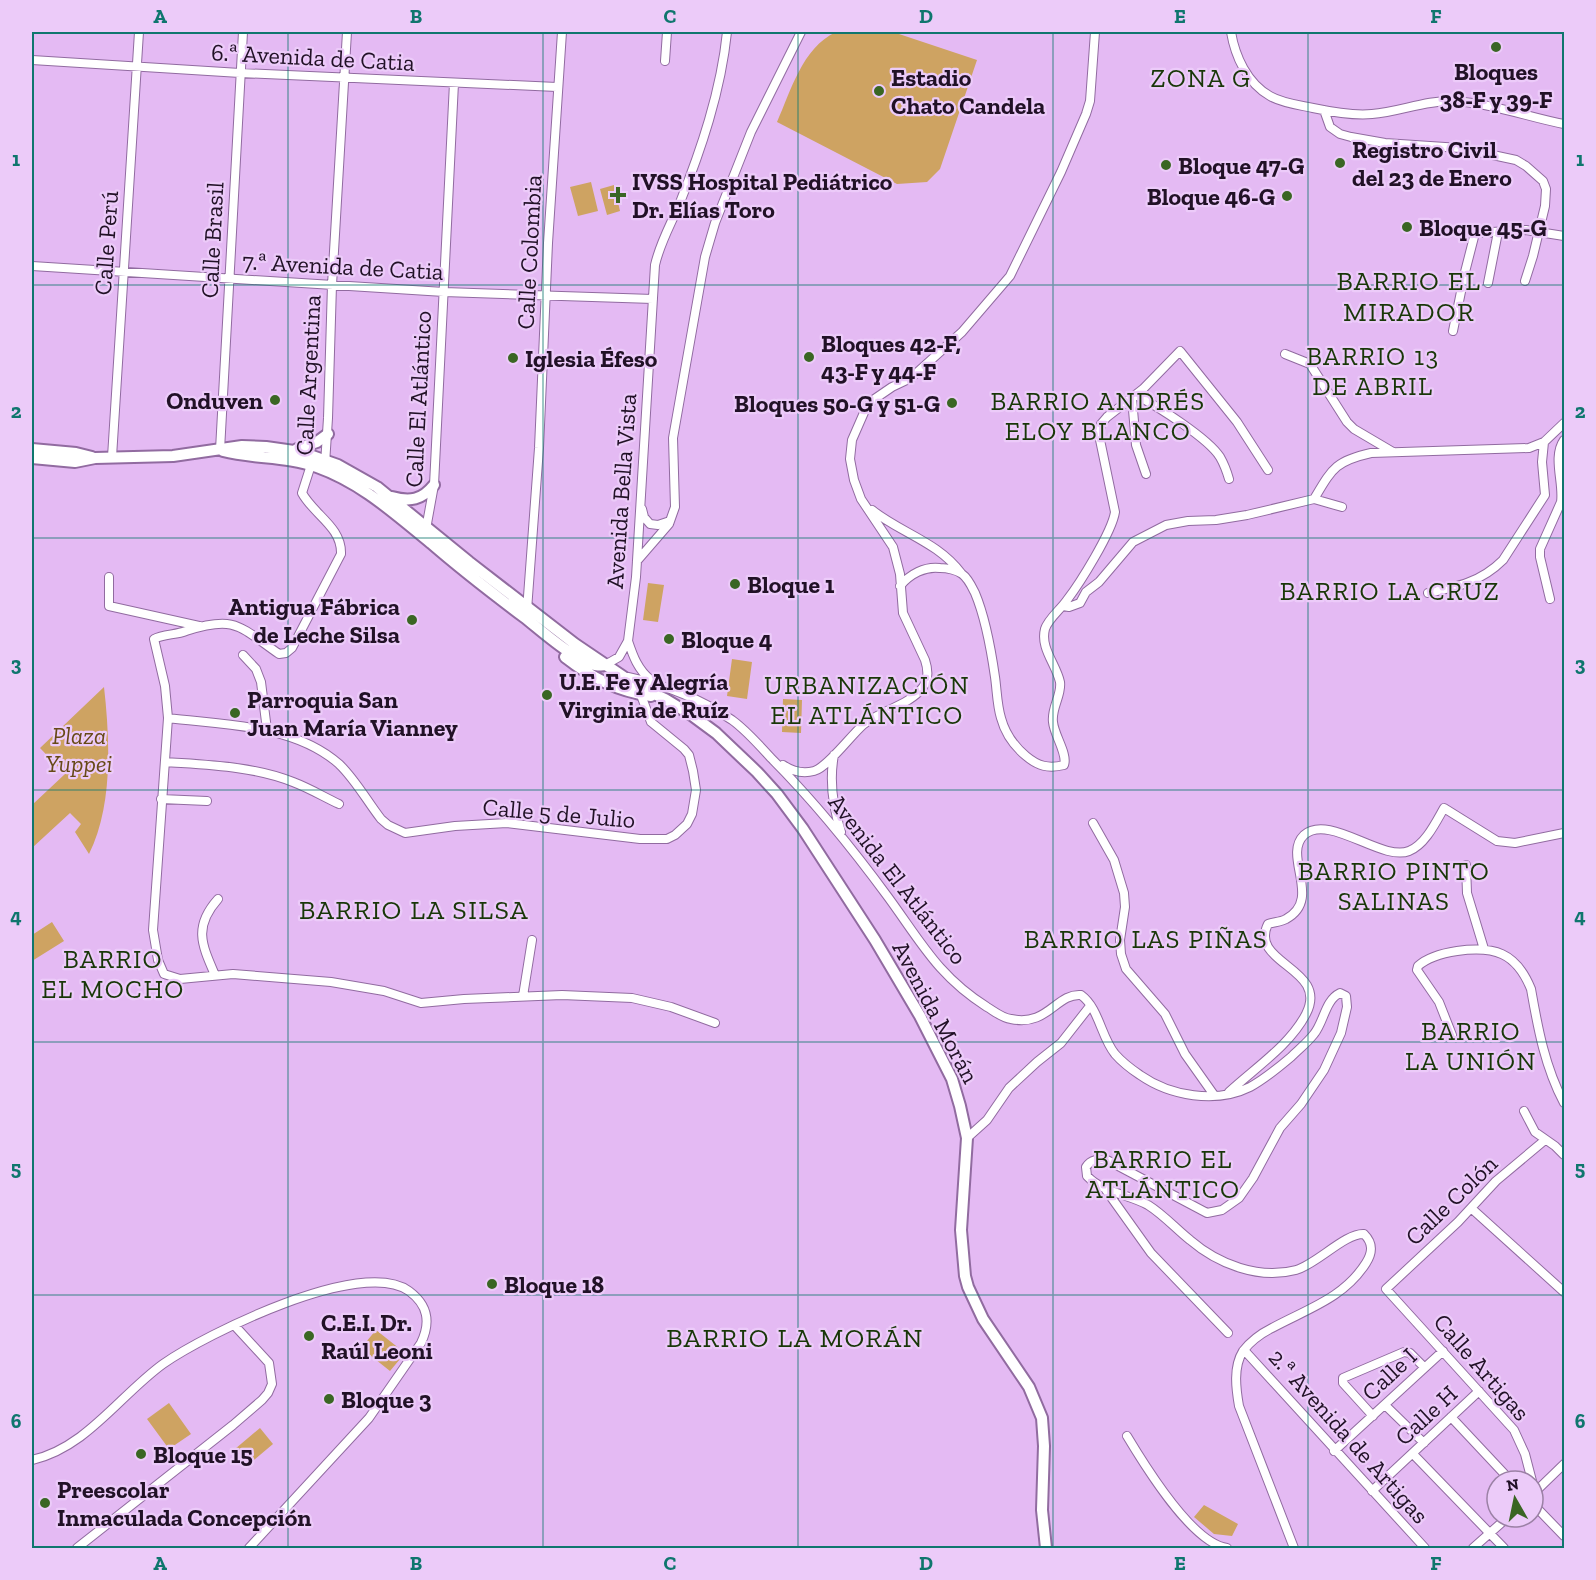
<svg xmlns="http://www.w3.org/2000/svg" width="1596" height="1580" viewBox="0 0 1596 1580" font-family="'Zilla Slab',serif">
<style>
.park{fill:#cea362}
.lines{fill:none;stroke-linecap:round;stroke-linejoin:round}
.street-casing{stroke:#916ba0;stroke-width:10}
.secondary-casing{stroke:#916ba0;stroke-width:14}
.street{stroke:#fff;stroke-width:8}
.secondary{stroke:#fff;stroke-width:10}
.grid{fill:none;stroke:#0f766e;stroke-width:1.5;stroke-opacity:0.55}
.poi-dot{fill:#3a6623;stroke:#eccbf9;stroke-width:2}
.labels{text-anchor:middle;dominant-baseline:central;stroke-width:4.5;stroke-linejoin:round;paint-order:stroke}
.street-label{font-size:24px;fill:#211126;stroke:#eccbf9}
.poi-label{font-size:24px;font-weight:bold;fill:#211126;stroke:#eccbf9;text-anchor:start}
.park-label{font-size:24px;font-style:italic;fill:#674917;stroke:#eccbf9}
.neighbourhood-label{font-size:26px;letter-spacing:1.5px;fill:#193708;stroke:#eccbf9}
.quarter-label{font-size:27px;letter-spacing:1.5px;fill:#193708;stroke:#eccbf9}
.neatline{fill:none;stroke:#0f766e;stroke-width:2}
.grid-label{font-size:20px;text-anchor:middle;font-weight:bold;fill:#0f766e}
</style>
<rect width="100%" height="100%" fill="#e4baf3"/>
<path class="park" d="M 836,32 L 893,32 L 977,60 L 940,169 L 927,182 L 897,184 L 777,122 C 791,91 802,48 836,32 Z
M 591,182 L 598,211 L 578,216 L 570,187 Z
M 614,185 L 620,211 L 607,215 L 600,189 Z
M 648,583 L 664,585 L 658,622 L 643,620 Z
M 732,659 L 752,662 L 747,699 L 727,696 Z
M 104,687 C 110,740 113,806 89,854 L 75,832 L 81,824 L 70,813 L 32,848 L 32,805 L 65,774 L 40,748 Z
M 783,699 L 802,700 L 801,733 L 782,732 Z
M 52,922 L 64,941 L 32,961 L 32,935 Z
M 376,1330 L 405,1353 L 390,1371 L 361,1348 Z
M 169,1403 L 191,1434 L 169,1449 L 147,1419 Z
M 260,1428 L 273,1444 L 248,1465 L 235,1449 Z
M 1204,1505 L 1238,1524 L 1232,1536 L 1214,1534 L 1194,1517 Z"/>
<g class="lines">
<g class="street-casing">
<path id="street" d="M 1231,32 C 1235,56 1247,83 1270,96 C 1282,103 1299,105 1313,108 C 1332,112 1353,116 1372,114 C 1399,112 1426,100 1453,101 C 1491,103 1528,117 1564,124
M 32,60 L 240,73 L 557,87
M 665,61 L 667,32
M 1324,110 L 1330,127 L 1340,134 L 1351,137 L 1385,143 L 1460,148 L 1516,160 L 1526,166 L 1543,181 L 1546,189 L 1545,206 L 1533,256 L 1525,281
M 32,266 L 444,292 L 653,299
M 1488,283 L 1498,232
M 1453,331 L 1465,272 L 1475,233 L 1526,230 L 1564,236
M 1285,354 L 1310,364 L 1347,422 L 1354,429 L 1393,452
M 1136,395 C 1157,406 1208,438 1220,457 C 1224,464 1227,472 1229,479
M 1132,398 L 1136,445 L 1146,474
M 220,450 L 243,32
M 112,457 L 139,32
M 325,464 L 328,418 L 332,285 L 347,32
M 311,465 L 302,493 C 314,515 342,527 341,554 L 292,648 L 286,653 L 279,654 C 239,626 235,615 186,631 C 176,635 163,634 154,639 L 165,686 L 168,718 L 153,930 L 158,960 L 164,974 L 180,979 L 233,974 L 331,982 L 384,991 L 421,1003 L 464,999 L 562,995 L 632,998 L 671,1007 L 715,1023
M 1314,499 C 1332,469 1335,461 1371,453 L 1529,448 L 1544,442 L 1564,423
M 642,509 L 644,517 L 650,524 L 658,525 L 670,521
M 872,510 C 901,533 938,542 961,573
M 426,529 L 434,485 L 454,83
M 637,561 L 669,524 L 675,507 L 673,438 L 705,257 L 715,223 L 751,132 L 801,32
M 109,577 L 109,606 L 199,626
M 900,586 C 910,574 925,566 940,568 C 947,568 957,570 962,574 C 968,578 972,587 975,593 C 986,619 991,649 995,677 C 997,691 997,705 1001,718 C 1005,733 1014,746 1026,756 C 1038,766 1048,769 1064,765 C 1068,754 1054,735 1053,722 C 1051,708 1062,695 1060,682 C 1056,664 1040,648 1045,629 C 1048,619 1061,609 1067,600 C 1080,583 1112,532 1115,512 L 1099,435 L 1101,424 L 1107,417 L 1143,389 L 1180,351 L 1237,422 L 1268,470
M 1428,593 C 1457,587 1481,582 1503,560 L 1545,495 L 1542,462 L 1544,442
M 1550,599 L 1540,557 L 1540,549 L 1561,502 C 1564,483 1552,457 1564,440
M 1063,606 L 1069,607 L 1080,603 L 1086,592 L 1099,582 L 1133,542 L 1166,525 L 1188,521 L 1216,520 L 1247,515 L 1314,499 L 1342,507
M 527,610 L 539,448 L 548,243 L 562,32
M 628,641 C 633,656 638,670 651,680
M 243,655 L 256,669 L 261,682 L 267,730
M 605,665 L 619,657 L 628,641 L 636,577 L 655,265 C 660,243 670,226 679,205 C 701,150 721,91 727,32
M 628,677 C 666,685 699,698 732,720 C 746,730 759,745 771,758 C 814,801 852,848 888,897 C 921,942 938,976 987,1007 C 994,1011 1002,1018 1011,1019 C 1048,1027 1056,993 1081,995 C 1099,1008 1101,1037 1115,1054 C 1122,1062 1131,1069 1140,1075 C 1170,1096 1216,1104 1250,1087 C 1265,1079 1278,1068 1291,1057 C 1298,1050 1307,1043 1314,1034 C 1324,1022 1325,1000 1340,993 L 1346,996 L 1347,1007 L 1341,1033 L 1324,1070 L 1301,1104 L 1280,1128 L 1253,1178 L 1239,1198 L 1222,1210 L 1207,1213 L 1107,1160 C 1099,1159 1091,1159 1086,1167 L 1087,1176 C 1103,1193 1128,1194 1148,1205 C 1164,1215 1176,1229 1190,1240 C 1218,1264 1259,1280 1296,1270 C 1317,1264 1345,1233 1364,1234 C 1373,1243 1373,1252 1366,1263 C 1344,1298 1307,1309 1272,1328 C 1262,1333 1250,1342 1243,1351 C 1233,1367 1236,1389 1239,1406 L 1294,1548
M 168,718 C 224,725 294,724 339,764 C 355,779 367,801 381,819 L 388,825 L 405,833 L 455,826 L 507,823 L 640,839 L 667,839 L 675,835 L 687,824 L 692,814 L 696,790 L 693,771 L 689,755 L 684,749 L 651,722 L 641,695
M 834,755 C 829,781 833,807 841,832
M 165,762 C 207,765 253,766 293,782 C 309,788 324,797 339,804
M 783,765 C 792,771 803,774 814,771 C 828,767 851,735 864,724 C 882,710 910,705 923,687 C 929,679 928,669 925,660 L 903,613 L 900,574 L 893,547 L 861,499 L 854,480 L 850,459 L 852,440 L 866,408 L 873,400 L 892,387 L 911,378 L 962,332 L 1010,276 L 1061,172 L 1086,114 L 1090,101 L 1095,32
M 161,799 L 207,801
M 1093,823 L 1114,860 L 1124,893 L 1125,907 L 1120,940 L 1121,954 L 1126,969 L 1165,1014 L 1185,1054 L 1214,1095
M 1466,865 L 1467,893 L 1484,949
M 215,975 C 202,945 193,927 218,899
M 523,996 L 532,940
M 1452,1035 L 1439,1002 L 1417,970 L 1418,966 C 1428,957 1444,953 1457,951 C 1494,946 1516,952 1531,989 C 1538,1029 1545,1067 1564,1103
M 1229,1092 C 1255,1068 1290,1045 1306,1014 C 1330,968 1248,964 1268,924 C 1274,922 1281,922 1286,919 C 1323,899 1282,856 1304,835 C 1329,813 1382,862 1409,851 C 1425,845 1436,822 1444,808 L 1497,841 L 1515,843 L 1564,833
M 1524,1111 L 1535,1132 L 1555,1146 L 1564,1155
M 967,1138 L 987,1120 L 1009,1088 L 1037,1062 L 1061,1043 L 1090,1006
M 1106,1190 L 1151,1253 L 1228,1333
M 1471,1208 L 1564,1292
M 1244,1350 L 1425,1548
M 1385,1405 L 1424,1443
M 1373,1416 L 1343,1383 L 1343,1378 L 1404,1352 L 1410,1353 L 1424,1367
M 1451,1417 L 1511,1481
M 1127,1436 C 1145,1466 1192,1543 1227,1548
M 1334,1451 L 1443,1351
M 1413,1454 L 1504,1548
M 32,1460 C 86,1448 120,1395 163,1364 C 206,1334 361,1257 409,1291 C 428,1305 431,1322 421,1343 L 369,1418 L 249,1548
M 1532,1481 L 1525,1454 L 1514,1430 L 1386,1289 L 1458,1222 L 1496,1181 L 1545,1140
M 1372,1491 L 1479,1391
M 1533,1494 L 1564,1464
M 1533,1504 L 1564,1536
M 77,1548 L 233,1425 L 262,1400 L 268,1393 L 272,1384 L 269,1363 L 235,1326
M 1473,1548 L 1508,1517"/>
</g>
<g class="secondary-casing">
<path id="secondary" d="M 32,449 L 76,453 L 92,457
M 297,449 L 317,442 L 328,434
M 223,451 C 254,459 287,456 317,467 C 362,483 395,514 431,543 C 461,569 492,593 524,617 C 541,630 585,671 605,665
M 32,458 L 75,462 L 95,458 L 173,456 L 242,446 L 266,447 L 301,452 L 338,465 L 377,487 L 469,562 L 575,644 L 637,686 L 665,699 L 693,716 L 716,733 L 757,772 L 777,794 L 803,829 L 875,940 L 920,1016 L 952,1079 L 960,1106 L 967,1138 L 961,1230 L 965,1276 L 968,1287 L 983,1319 L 1029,1387 L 1042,1418 L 1044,1446 L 1042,1510 L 1046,1548
M 392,497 C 410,502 422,500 434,485
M 565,657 C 592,678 617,691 651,696"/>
</g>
<use href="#street" class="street"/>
<use href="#secondary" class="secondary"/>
</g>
<path class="grid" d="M 288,32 L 288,1548M 543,32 L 543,1548M 798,32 L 798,1548M 1053,32 L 1053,1548M 1308,32 L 1308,1548M 32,285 L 1564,285M 32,538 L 1564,538M 32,790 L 1564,790M 32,1042 L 1564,1042M 32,1295 L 1564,1295"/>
<g class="poi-dot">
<circle cx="1496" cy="47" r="6"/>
<circle cx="879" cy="91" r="6"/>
<circle cx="1340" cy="163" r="6"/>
<circle cx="1166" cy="165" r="6"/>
<path d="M615 186h6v6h6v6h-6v6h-6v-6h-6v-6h6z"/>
<circle cx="1287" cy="196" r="6"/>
<circle cx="1407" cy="227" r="6"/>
<circle cx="809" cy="357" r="6"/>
<circle cx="513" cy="358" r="6"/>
<circle cx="275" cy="400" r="6"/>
<circle cx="952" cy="403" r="6"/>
<circle cx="735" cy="584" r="6"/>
<circle cx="412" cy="620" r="6"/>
<circle cx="669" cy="639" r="6"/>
<circle cx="547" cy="695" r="6"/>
<circle cx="235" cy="713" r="6"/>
<circle cx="492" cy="1284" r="6"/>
<circle cx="309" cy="1336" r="6"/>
<circle cx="329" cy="1399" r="6"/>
<circle cx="141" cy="1454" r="6"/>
<circle cx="45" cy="1503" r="6"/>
</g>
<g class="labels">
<g class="street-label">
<text transform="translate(313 57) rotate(3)">6.ª Avenida de Catia</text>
<text transform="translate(212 240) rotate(-87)">Calle Brasil</text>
<text transform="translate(106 243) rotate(-86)">Calle Perú</text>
<text transform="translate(529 252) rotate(-87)">Calle Colombia</text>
<text transform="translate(343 266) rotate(3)">7.ª Avenida de Catia</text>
<text transform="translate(308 375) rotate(-87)">Calle Argentina</text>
<text transform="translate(418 399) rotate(-87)">Calle El Atlántico</text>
<text transform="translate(621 491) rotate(-86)">Avenida Bella Vista</text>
<text transform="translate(559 813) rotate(5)">Calle 5 de Julio</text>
<text transform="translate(898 879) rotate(52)">Avenida El Atlántico</text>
<text transform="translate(936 1012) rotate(62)">Avenida Morán</text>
<text transform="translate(1451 1200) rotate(-44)">Calle Colón</text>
<text transform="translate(1482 1367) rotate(49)">Calle Artigas</text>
<text transform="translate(1389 1374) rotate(-43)">Calle I</text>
<text transform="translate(1426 1415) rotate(-43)">Calle H</text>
<text transform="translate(1349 1436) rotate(48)">2.ª Avenida de Artigas</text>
</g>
<g class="poi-label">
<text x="1496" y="71" text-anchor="middle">Bloques<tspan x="1496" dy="28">38-F y 39-F</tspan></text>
<text x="891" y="77">Estadio<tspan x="891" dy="28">Chato Candela</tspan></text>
<text x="1352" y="149">Registro Civil<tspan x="1352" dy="28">del 23 de Enero</tspan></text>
<text x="1178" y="165">Bloque 47-G</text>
<text x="632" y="181">IVSS Hospital Pediátrico<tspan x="632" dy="28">Dr. Elías Toro</tspan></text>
<text x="1275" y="196" text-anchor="end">Bloque 46-G</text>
<text x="1419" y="227">Bloque 45-G</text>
<text x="821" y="343">Bloques 42-F,<tspan x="821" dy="28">43-F y 44-F</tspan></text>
<text x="525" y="358">Iglesia Éfeso</text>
<text x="263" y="400" text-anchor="end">Onduven</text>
<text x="940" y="403" text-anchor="end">Bloques 50-G y 51-G</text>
<text x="747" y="584">Bloque 1</text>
<text x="400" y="606" text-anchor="end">Antigua Fábrica<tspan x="400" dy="28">de Leche Silsa</tspan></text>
<text x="681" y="639">Bloque 4</text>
<text x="559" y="681">U.E. Fe y Alegría<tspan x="559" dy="28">Virginia de Ruíz</tspan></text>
<text x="247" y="699">Parroquia San<tspan x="247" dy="28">Juan María Vianney</tspan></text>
<text x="504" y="1284">Bloque 18</text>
<text x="321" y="1322">C.E.I. Dr.<tspan x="321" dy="28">Raúl Leoni</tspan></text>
<text x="341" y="1399">Bloque 3</text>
<text x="153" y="1454">Bloque 15</text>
<text x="57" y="1489">Preescolar<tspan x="57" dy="28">Inmaculada Concepción</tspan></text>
</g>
<g class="park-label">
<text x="79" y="735">Plaza<tspan x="79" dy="28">Yuppei</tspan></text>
</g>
<g class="neighbourhood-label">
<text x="1201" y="78">ZONA G</text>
<text x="1373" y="356">BARRIO 13<tspan x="1373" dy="30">DE ABRIL</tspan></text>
<text x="1098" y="401">BARRIO ANDRÉS<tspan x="1098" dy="30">ELOY BLANCO</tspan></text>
<text x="1390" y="591">BARRIO LA CRUZ</text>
<text x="867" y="685">URBANIZACIÓN<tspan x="867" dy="30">EL ATLÁNTICO</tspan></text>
<text x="1394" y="871">BARRIO PINTO<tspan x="1394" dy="30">SALINAS</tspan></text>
<text x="1146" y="939">BARRIO LAS PIÑAS</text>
<text x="113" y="959">BARRIO<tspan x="113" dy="30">EL MOCHO</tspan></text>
<text x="1471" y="1031">BARRIO<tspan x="1471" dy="30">LA UNIÓN</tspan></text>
<text x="1163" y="1159">BARRIO EL<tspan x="1163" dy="30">ATLÁNTICO</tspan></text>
</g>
<g class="quarter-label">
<text x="1409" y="281">BARRIO EL<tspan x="1409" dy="31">MIRADOR</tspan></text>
<text x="414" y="910">BARRIO LA SILSA</text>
<text x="795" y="1338">BARRIO LA MORÁN</text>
</g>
</g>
<rect width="1596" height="1580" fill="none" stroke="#eccbf9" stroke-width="66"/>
<g transform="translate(1515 1499) rotate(351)"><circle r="28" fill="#eccbf9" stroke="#9b81a5" stroke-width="1.5"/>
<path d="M0-4.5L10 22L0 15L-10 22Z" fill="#3a6623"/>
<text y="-9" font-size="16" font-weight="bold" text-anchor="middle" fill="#211126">N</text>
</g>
<rect x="33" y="33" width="1530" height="1514" class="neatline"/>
<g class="grid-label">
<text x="160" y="23">A</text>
<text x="416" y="23">B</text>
<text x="670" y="23">C</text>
<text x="926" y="23">D</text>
<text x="1180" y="23">E</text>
<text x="1436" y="23">F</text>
<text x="16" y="166">1</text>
<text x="1580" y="166">1</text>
<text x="16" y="418">2</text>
<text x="1580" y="418">2</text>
<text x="16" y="671">3</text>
<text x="1580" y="671">3</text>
<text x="16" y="923">4</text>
<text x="1580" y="923">4</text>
<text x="16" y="1175">5</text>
<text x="1580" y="1175">5</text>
<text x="16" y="1428">6</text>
<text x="1580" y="1428">6</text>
<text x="160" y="1570">A</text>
<text x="416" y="1570">B</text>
<text x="670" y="1570">C</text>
<text x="926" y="1570">D</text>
<text x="1180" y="1570">E</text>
<text x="1436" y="1570">F</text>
</g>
</svg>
